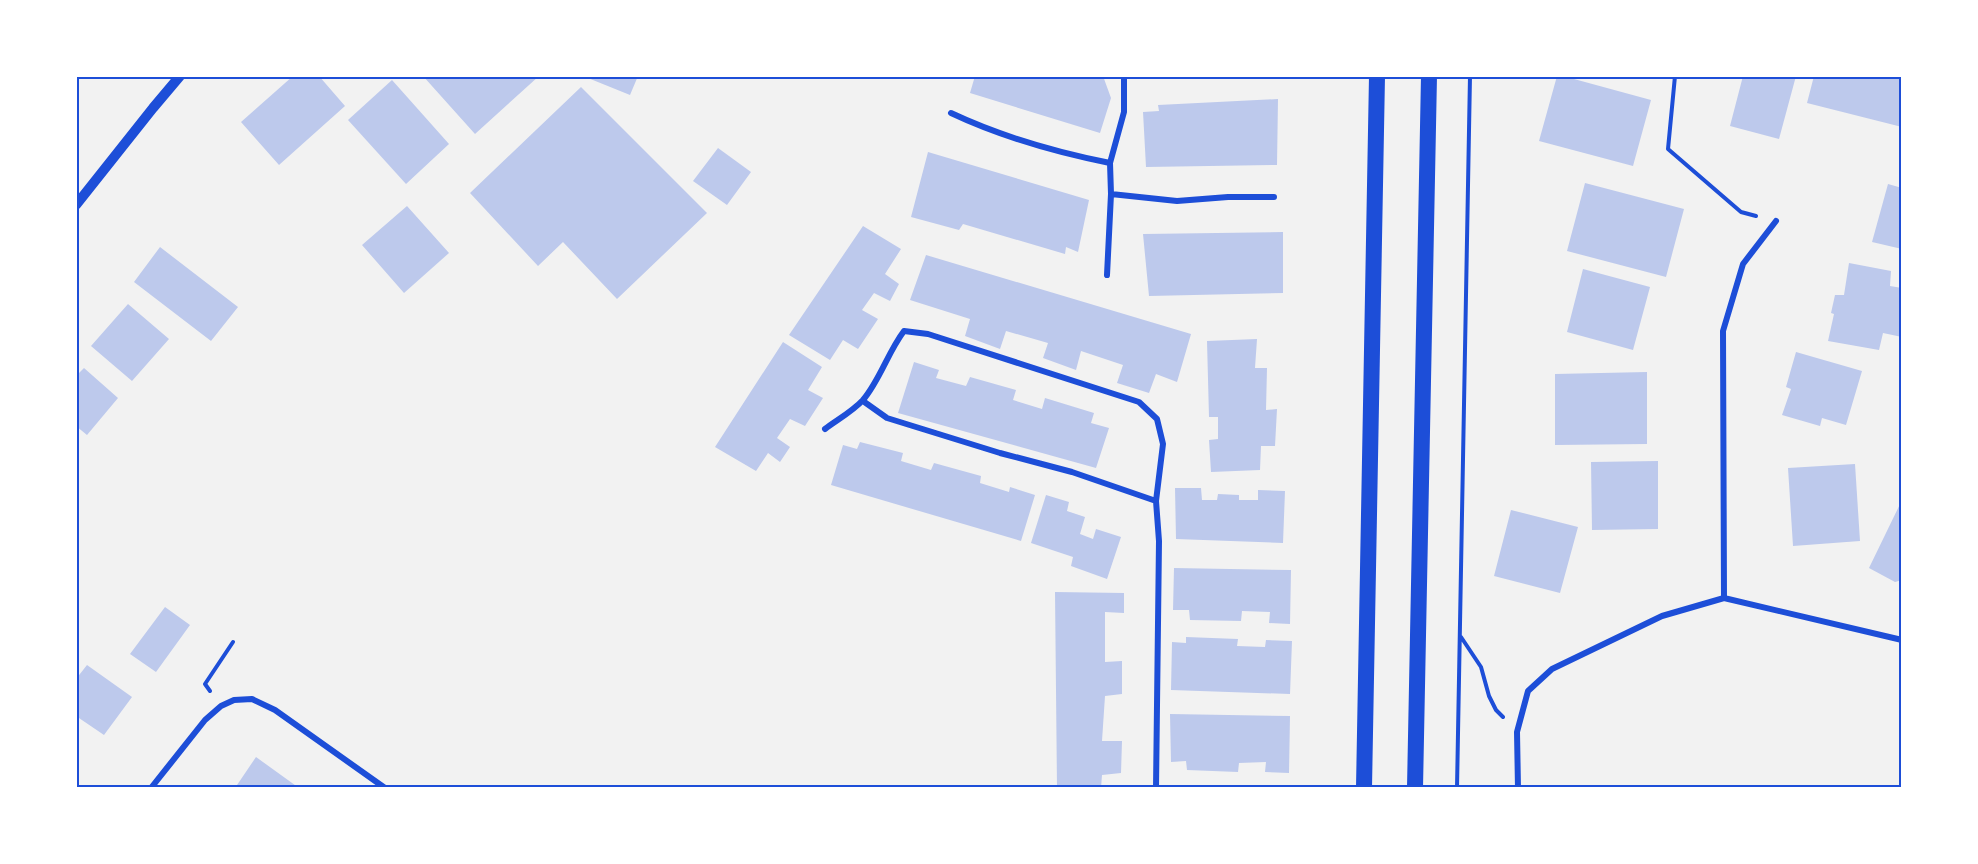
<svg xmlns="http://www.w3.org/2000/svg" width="1978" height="864" viewBox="0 0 1978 864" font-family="Signika,sans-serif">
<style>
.building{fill:#bdc9ec}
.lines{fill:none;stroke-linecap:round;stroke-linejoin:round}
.path{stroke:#1d4ed8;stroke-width:4}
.minor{stroke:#1d4ed8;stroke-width:6}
.tertiary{stroke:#1d4ed8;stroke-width:10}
.trunk{stroke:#1d4ed8;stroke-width:16}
.neatline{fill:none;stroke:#1d4ed8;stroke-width:2}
</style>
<rect width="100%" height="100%" fill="#f2f2f2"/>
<path class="building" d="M 293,76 L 319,76 L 345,106 L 279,165 L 241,122 Z
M 423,76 L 539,76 L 475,134 Z
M 583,76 L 638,76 L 630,95 Z
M 975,76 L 1103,76 L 1111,98 L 1100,133 L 970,93 Z
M 1557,76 L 1563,76 L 1651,100 L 1633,166 L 1539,141 Z
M 1743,76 L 1796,76 L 1779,139 L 1730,126 Z
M 1814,76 L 1902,76 L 1902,127 L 1807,103 Z
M 392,80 L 449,144 L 406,184 L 348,120 Z
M 581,87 L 707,213 L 617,299 L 563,242 L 538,266 L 470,193 Z
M 1278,99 L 1277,165 L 1146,167 L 1143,112 L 1159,111 L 1158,105 Z
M 718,148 L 751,172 L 727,205 L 693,181 Z
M 928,152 L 1089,200 L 1078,252 L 1066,247 L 1065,254 L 963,224 L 959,230 L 911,217 Z
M 1585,183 L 1684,209 L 1666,277 L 1567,251 Z
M 1888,184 L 1902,188 L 1902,249 L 1872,242 Z
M 407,206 L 449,253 L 404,293 L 362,245 Z
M 863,226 L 901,249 L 885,274 L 899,284 L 890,301 L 874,293 L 862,310 L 878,319 L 858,349 L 843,340 L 830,360 L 789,335 Z
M 1283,232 L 1283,293 L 1149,296 L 1143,234 Z
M 160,247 L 238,307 L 211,341 L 134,282 Z
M 926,255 L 1191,334 L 1177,382 L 1156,374 L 1149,393 L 1117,383 L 1123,365 L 1081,351 L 1076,370 L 1043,358 L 1048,343 L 1006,331 L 1000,349 L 965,336 L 970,319 L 910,300 Z
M 1849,263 L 1891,271 L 1890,286 L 1902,288 L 1902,337 L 1883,333 L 1879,350 L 1828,341 L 1834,314 L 1831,313 L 1835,295 L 1844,295 Z
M 1583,269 L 1650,287 L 1633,350 L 1567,332 Z
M 128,304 L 169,339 L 132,381 L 91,346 Z
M 1257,339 L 1255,368 L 1267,368 L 1266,410 L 1277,409 L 1275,446 L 1261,446 L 1260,470 L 1211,472 L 1209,440 L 1218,439 L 1218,417 L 1209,417 L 1207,341 Z
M 783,342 L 822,367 L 808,390 L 823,398 L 805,426 L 790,419 L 777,438 L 790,447 L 780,462 L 768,453 L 756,471 L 715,447 Z
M 1796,352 L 1862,371 L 1846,425 L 1822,418 L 1820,426 L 1782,415 L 1791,389 L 1786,387 Z
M 914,362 L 939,370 L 936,378 L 966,386 L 970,377 L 1016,390 L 1013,400 L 1042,409 L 1045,398 L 1094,413 L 1091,423 L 1109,428 L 1096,468 L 898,413 Z
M 84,368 L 118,398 L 87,435 L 76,426 L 76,376 Z
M 1647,372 L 1647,444 L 1555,445 L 1555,374 Z
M 860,442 L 903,453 L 901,461 L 931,470 L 934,463 L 981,476 L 980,483 L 1009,492 L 1010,487 L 1035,495 L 1021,541 L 831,485 L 843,445 L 857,449 Z
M 1658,461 L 1658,529 L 1592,530 L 1591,462 Z
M 1855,464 L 1860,541 L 1793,546 L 1788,468 Z
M 1175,488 L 1201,488 L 1202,500 L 1217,500 L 1218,494 L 1239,495 L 1239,500 L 1258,500 L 1258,490 L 1285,491 L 1283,543 L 1176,539 Z
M 1046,495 L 1069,502 L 1067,511 L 1085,517 L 1080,534 L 1093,539 L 1096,529 L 1121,537 L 1107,579 L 1071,566 L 1073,557 L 1031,543 Z
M 1902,500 L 1902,580 L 1895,582 L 1869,568 Z
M 1511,510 L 1578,527 L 1560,593 L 1494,576 Z
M 1174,568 L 1291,570 L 1290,624 L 1269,623 L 1270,612 L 1242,611 L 1241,621 L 1190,620 L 1189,610 L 1173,610 Z
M 1055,592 L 1124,593 L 1124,613 L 1105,612 L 1105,662 L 1122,661 L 1122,694 L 1105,696 L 1102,741 L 1122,741 L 1121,773 L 1102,775 L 1101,788 L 1057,788 Z
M 165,607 L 190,625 L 156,672 L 130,654 Z
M 1186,637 L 1238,639 L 1237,646 L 1265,647 L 1266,640 L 1292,641 L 1290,694 L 1171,690 L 1172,642 L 1186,643 Z
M 87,665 L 132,697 L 104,735 L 76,716 L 76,679 Z
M 1170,714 L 1290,716 L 1289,773 L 1265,772 L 1266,762 L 1239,763 L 1238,772 L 1187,770 L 1186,761 L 1171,762 Z
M 256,757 L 299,788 L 235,788 Z"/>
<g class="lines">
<path class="path" d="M 1675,76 L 1668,149 L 1741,212 L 1756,216
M 1461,637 L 1481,667 L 1489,696 L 1496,710 L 1503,717
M 210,691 L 205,684 L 233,642
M 1457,788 L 1470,76"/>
<path class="minor" d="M 951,113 C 1002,137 1055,152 1110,163
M 1111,194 L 1177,201 L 1228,197 L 1274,197
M 1107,275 L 1111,194 L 1110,163 L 1124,112 L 1124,76
M 863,401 L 887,418 L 1000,453 L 1072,472 L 1156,501
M 825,429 C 837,420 853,411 863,400 C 880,380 888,352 904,331 L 928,334 L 1139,402 L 1157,419 L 1163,444 L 1156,501 L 1159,541 L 1156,788
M 1724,598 L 1723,331 L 1743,264 L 1776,221
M 151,788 L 205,720 L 221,706 L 234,700 L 252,699 L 275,710 L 385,788
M 1518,788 L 1517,732 L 1528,691 L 1552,669 L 1662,616 L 1724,598 L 1902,640"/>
<path class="tertiary" d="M 76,205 L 153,108 L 180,76"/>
<path class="trunk" d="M 1364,788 L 1377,76
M 1415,788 L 1429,76"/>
</g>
<rect width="1978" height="864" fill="none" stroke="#ffffff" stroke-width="156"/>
<rect x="78" y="78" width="1822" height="708" class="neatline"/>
</svg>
